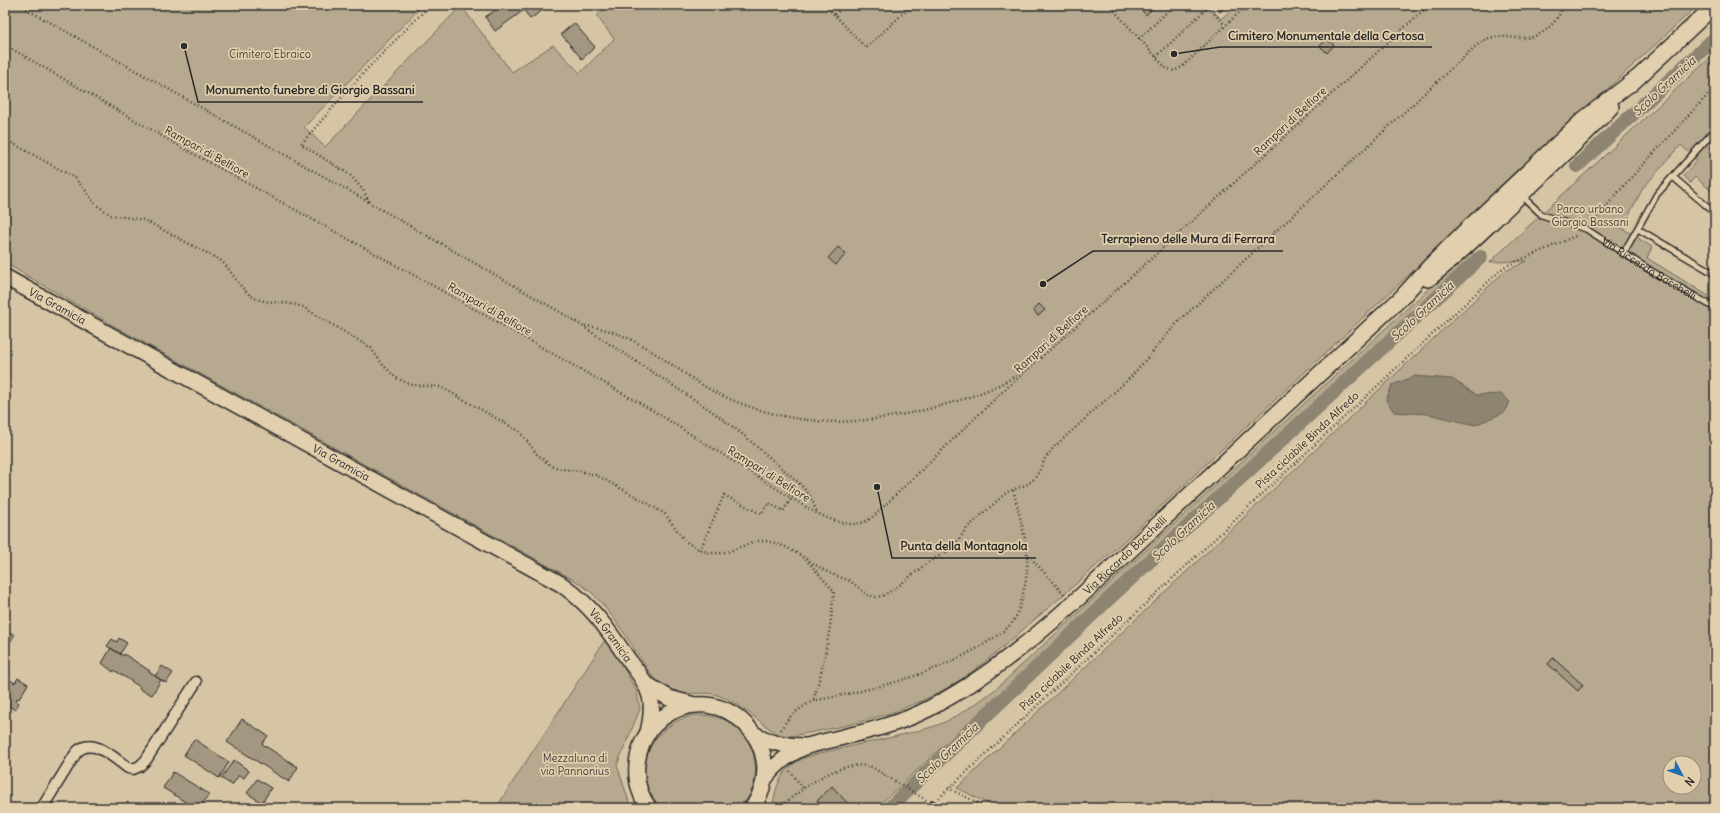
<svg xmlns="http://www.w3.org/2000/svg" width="1720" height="813" viewBox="0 0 1720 813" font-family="Delius,sans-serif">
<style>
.green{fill:#b6a98f;stroke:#706a5d;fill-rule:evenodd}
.water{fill:#8d8471;stroke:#666055}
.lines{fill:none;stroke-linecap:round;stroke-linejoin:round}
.canal{stroke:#8d8471;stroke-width:14}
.building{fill:#a39781;stroke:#2b2b2b}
.lane-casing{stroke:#2b2b2b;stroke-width:8}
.street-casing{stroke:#2b2b2b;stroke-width:13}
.secondary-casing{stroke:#2b2b2b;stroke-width:18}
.path{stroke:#2b2b2b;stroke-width:2.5;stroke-dasharray:1 3;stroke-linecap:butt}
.lane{stroke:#e1cfad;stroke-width:5}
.street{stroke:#e1cfad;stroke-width:10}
.secondary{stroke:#e1cfad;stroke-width:15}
.labels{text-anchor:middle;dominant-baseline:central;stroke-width:3.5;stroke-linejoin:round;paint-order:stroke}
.park-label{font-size:11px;fill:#403e3a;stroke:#e1cfad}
.street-label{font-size:11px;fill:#2b2b2b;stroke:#e1cfad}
.water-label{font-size:12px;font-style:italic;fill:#44413c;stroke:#e1cfad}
.leader{fill:none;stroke:#2b2b2b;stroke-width:1.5}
.callout-dot{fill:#2b2b2b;stroke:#e1cfad;stroke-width:1.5}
.callout-label{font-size:12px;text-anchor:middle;font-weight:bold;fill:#2b2b2b;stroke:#e1cfad;stroke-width:3.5;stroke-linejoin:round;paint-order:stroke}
</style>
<rect width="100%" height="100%" fill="#d6c5a5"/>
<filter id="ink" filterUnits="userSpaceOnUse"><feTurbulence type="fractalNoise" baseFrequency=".025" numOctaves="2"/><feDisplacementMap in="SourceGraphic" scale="8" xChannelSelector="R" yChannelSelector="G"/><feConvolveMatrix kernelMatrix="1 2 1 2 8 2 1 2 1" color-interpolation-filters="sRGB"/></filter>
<g filter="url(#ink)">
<path class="green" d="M 5,5 L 423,5 L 304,127 L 325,147 L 461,6 L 512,72 L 553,45 L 580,73 L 614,39 L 597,16 L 608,5 L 1208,5 L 1221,19 L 1236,5 L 1698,5 C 1531,159 1367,315 1201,469 C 1146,521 1091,572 1033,621 C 1004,646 973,675 938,693 C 891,717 836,729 784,737 C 760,726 744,703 717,695 C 704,691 691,695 677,693 C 668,691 659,682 652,676 C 634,649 617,619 594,595 C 585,586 574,580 563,574 L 114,326 L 5,263 Z
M 1715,53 L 1715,194 L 1695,177 L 1690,183 L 1683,176 L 1697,160 L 1681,145 L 1643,188 L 1622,228 L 1652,247 L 1647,258 L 1715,300 L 1715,808 L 997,808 L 957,788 L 1505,271 L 1527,261 L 1490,262 ZM 1670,763 L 1694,763 L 1694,787 L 1670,787 Z
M 1467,253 L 1476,254 L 876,808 L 773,808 C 774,792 779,775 792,765 C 804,755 823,753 838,749 C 869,742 901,736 932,727 C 953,721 980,701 997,688 Z
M 605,640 L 622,665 L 637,692 L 640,709 L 617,765 L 631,808 L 496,808 Z
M 695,715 C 706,715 716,716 726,720 C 758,736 766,783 740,808 L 661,808 C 627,772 650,724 695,715 Z"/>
<path class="water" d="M 1415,376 L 1452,379 L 1477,395 L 1501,394 L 1510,402 L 1503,413 L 1475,425 L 1428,414 L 1394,412 L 1386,400 L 1392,385 Z
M 5,629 L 15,635 L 5,650 Z"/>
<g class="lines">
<path class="canal" d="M 1577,166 L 1715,38
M 889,808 L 1112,596 L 1481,257"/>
</g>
<path class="building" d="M 503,5 L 550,5 L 530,19 L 524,10 L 495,31 L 485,17 Z
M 1136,5 L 1156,5 L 1146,15 Z
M 1213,5 L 1237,5 L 1231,10 L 1227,6 L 1220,12 Z
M 574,23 L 595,47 L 582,59 L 561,34 Z
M 1327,39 L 1334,45 L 1327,53 L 1320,46 Z
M 838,247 L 846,254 L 836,265 L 828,258 Z
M 1039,304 L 1045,310 L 1038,316 L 1033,310 Z
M 119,638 L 127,643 L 120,654 L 107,646 L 112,639 L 117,642 Z
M 111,648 L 123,656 L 124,654 L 150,671 L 149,672 L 161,680 L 152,695 L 139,689 L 140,687 L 114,670 L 113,672 L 102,663 Z
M 1553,658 L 1583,685 L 1578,691 L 1548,664 Z
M 162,666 L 173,673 L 166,683 L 155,676 Z
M 18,678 L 28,684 L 19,699 L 17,698 L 16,701 L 19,703 L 15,710 L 8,705 L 6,709 L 9,710 L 5,717 L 5,683 L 8,679 L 15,683 Z
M 242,719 L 268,736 L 262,744 L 298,767 L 289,782 L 227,742 Z
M 194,739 L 229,762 L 219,778 L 184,755 Z
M 234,760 L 249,771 L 244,778 L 239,775 L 232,785 L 221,778 Z
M 173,772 L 209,794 L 200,808 L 195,808 L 163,788 Z
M 257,779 L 271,788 L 262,803 L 247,793 Z
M 832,786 L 849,805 L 846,808 L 823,808 L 817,801 Z"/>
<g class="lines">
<g class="lane-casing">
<g id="lane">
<path d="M 1673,177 L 1715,213"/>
<path id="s1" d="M 1522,196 L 1542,215 L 1586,229 L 1653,272 L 1715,308"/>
<path d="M 1638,229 L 1715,274"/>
<path d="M 1623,254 L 1657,194 L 1715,130"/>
<path d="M 933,804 L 941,808"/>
</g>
</g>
<g class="street-casing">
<path id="street" d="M 42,808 L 76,753 C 91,735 114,758 128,768 L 133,769 L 140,766 L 146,760 L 196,682"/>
</g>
<g class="secondary-casing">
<g id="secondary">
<path d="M 1631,84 L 1715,5"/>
<path id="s2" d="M 5,277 L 561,584 C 593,607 606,627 628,659 C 637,671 646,682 650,696 C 653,709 651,720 648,732"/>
<path d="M 1428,279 C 1458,256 1484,229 1511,204 C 1545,172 1580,141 1611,107"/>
<path d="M 646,684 L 669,698 L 694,705"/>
<path d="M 754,734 C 770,743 786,746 804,746"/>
<path id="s3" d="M 765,778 C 777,763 789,753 807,746 C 848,735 893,728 930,708 C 1015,663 1085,592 1154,528 C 1236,451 1319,375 1401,298 L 1430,266 L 1462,234 L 1584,119 L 1637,78"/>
<path d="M 649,808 C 637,792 634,772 639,753 C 642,739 651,727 662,718 C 721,674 795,748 752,808"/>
</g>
</g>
<path class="path" d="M 19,5 L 369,202
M 430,5 L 366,70 L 301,144 L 350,175 L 363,190 L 370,203 L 567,316 L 713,412 L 741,433 L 798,482 L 809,494 L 817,512
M 825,5 L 866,48 L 912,5
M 1109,5 L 1166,68 L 1174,71 L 1182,67 L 1247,5
M 1206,5 L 1225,25
M 835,15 L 845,5
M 1139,39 L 1174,5
M 5,45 L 183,148 L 430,284 L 652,410 L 806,507 C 821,516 847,529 864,522 C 868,521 872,517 875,515 L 999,395 L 1142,267 L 1429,5
M 1156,57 L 1208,7
M 5,139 L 75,178 L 86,191 L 94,203 L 111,215 L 144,220 L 220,260 C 232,270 237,285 250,295 C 262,304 277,301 291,304 C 295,304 299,306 303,307 L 371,348 L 383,365 L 396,378 L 412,385 L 441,387 L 519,431 L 537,454 L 551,466 L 562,469 L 580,471 L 596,475 L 644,501 L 665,514 L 685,541 L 700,550 L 711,553 L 721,553 L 730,551 L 756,541 L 766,541 L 775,543 L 788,548 L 829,573 L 850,581 L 869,596 L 876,597 L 882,596 L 896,588 L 927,563 L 952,549 L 967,528 L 1007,492 L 1028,484 L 1036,477 L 1045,459 L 1053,448 L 1131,377 L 1178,322 L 1467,54 C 1474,48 1481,41 1489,38 C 1501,35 1511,38 1523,38 C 1543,38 1557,22 1564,5
M 1592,223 L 1628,181 L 1715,87
M 585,326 C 634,330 670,367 711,390 C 743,407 781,418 817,421 C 869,426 959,406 1005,382 C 1013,378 1020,372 1028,367
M 700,550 L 724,495 L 761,514 L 769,503 L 783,511 L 792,498
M 1028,555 L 1064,594
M 808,562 L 834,591 C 831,628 824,666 813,701
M 781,730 C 786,718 801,707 813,701 C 875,689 936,675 989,641 C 1001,633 1012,627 1017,614 C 1023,599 1029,570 1027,554 C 1025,533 1018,510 1013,489
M 790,771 L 803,788
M 948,788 L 988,808
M 939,798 L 1504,267 L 1578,235
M 779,808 C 804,787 836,761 870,766 L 926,800"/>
<use href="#lane" class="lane"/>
<use href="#street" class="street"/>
<use href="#secondary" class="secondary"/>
</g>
</g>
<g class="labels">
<g class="park-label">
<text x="270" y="54">Cimitero Ebraico</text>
<text x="1590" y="209">Parco urbano<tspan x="1590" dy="13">Giorgio Bassani</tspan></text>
<text x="575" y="758">Mezzaluna di<tspan x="575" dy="13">via Pannonius</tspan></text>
</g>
<g class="street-label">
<text transform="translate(1290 121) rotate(-43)">Rampari di Belfiore</text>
<text transform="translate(207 152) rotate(29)">Rampari di Belfiore</text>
<text stroke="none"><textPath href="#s1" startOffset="148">Via Riccardo Bacchelli</textPath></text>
<text stroke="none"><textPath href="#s2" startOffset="60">Via Gramicia</textPath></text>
<text transform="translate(490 309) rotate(30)">Rampari di Belfiore</text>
<text transform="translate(1051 339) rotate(-42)">Rampari di Belfiore</text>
<text transform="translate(1307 440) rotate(-43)">Pista ciclabile Binda Alfredo</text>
<text stroke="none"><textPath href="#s2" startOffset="384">Via Gramicia</textPath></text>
<text transform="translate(769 474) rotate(32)">Rampari di Belfiore</text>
<text stroke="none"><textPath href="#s3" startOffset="431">Via Riccardo Bacchelli</textPath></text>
<text stroke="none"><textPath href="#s2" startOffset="707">Via Gramicia</textPath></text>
<text transform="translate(1071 662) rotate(-43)">Pista ciclabile Binda Alfredo</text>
</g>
<g class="water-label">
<text transform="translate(1664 86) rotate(-43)">Scolo Gramicia</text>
<text transform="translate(1422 311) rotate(-43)">Scolo Gramicia</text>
<text transform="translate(1183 531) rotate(-43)">Scolo Gramicia</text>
<text transform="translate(947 753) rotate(-44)">Scolo Gramicia</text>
</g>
</g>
<path class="leader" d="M1174 54L1220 47H1432M184 46L198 102H423M1043 284L1093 251H1283M877 487L892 558H1036"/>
<g class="callout-dot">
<circle cx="1174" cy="54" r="4"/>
<circle cx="184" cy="46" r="4"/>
<circle cx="1043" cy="284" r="4"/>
<circle cx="877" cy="487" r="4"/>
</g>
<g class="callout-label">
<text x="1326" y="40">Cimitero Monumentale della Certosa</text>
<text x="310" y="94">Monumento funebre di Giorgio Bassani</text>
<text x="1188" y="243">Terrapieno delle Mura di Ferrara</text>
<text x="964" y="550">Punta della Montagnola</text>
</g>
<rect width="1720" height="813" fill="none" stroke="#e1cfad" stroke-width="20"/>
<rect x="10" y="10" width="1700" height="793" fill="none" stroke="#2b2b2b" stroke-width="1.5" filter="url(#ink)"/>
<g transform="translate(1682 775) rotate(131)"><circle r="19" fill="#e1cfad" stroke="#988d79"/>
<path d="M0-3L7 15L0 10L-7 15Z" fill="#1f6fb2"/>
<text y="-6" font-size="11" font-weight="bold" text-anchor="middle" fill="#2b2b2b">N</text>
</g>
</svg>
